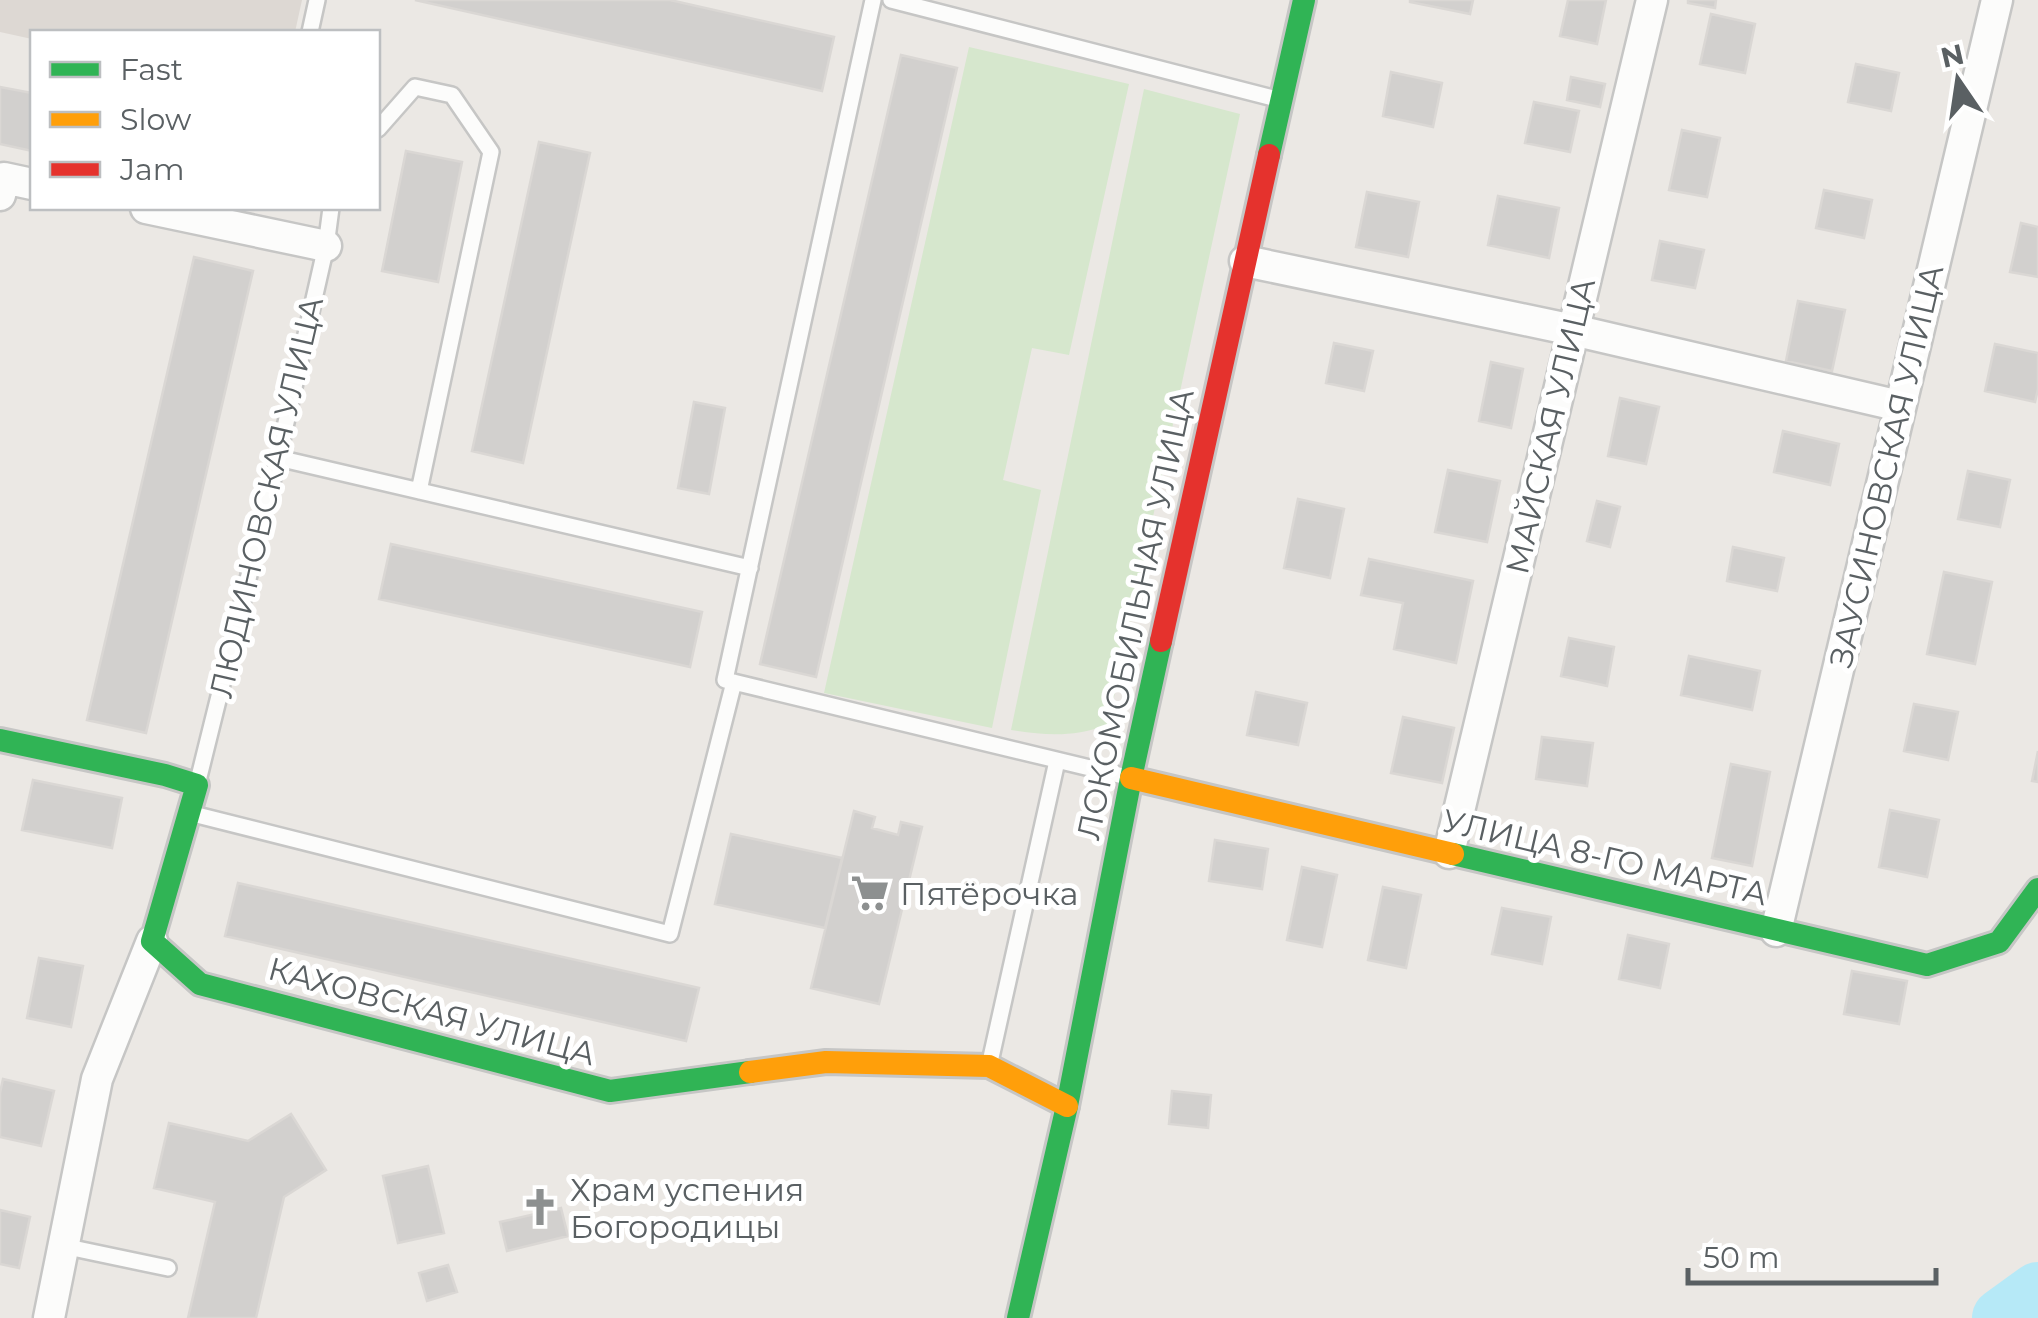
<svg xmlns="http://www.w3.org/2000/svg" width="2038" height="1318" viewBox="0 0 2038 1318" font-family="Montserrat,sans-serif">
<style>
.education{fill:#ddd8d3}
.green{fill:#d6e7cd}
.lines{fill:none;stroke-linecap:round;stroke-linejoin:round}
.river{stroke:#b6e9f7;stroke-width:60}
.building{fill:#d2d0ce;stroke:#dad7d4;stroke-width:2.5}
.lane-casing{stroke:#c6c6c5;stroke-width:20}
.street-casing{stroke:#c6c6c5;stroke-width:35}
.fast-casing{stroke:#c6c6c5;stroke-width:28}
.slow-casing{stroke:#c6c6c5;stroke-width:28}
.jam-casing{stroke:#c6c6c5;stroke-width:28}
.lane{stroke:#fcfcfb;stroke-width:15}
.street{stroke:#fcfcfb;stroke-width:30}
.fast{stroke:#30b455;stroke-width:22}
.slow{stroke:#ff9f0a;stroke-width:22}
.jam{stroke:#e5322d;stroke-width:22}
.labels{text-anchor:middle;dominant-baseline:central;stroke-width:10;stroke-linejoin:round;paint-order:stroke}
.street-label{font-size:32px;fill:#5a6063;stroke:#fff}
.poi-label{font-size:32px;fill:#5a6063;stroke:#fff;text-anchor:start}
</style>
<rect width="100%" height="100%" fill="#ebe8e4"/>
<path class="education" d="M 0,0 L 302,0 L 295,32 L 32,32 L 32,39 L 0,32 Z"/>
<path class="green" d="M 969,47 L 1129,84 L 1069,355 L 1032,348 L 1003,480 L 1041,490 L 992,728 L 824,693 Z
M 1144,89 L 1240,114 L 1108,725 C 1072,737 1049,736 1011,730 Z"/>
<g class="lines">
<path class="river" d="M 2002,1318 L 2038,1292"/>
</g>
<path class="building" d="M 415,0 L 670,0 L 834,37 L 822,91 Z
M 1410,0 L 1473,0 L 1470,14 L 1410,2 Z
M 1568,0 L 1606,0 L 1597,44 L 1560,36 Z
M 1688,0 L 1716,0 L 1715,8 L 1688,3 Z
M 1711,14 L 1755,24 L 1745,73 L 1700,64 Z
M 901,55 L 957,68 L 816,677 L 760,664 Z
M 1856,64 L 1899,73 L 1891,111 L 1848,102 Z
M 1391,72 L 1442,83 L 1433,127 L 1383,116 Z
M 1571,77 L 1605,84 L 1600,107 L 1567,100 Z
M 0,87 L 32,93 L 32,151 L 0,144 Z
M 1534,102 L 1579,111 L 1570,152 L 1525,143 Z
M 1682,130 L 1720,138 L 1707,197 L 1669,190 Z
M 539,142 L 590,153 L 523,463 L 472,451 Z
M 406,151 L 462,162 L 438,282 L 382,271 Z
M 1824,190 L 1872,200 L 1864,238 L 1816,228 Z
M 1367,192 L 1419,202 L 1408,257 L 1356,247 Z
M 1498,196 L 1559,208 L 1549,258 L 1488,245 Z
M 2021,223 L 2038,227 L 2038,277 L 2010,272 Z
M 1660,241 L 1704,250 L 1695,288 L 1652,280 Z
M 194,257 L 253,271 L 146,733 L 87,720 Z
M 1798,301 L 1845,310 L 1832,371 L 1786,361 Z
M 1334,343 L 1373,351 L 1364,391 L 1326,383 Z
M 1995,344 L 2038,353 L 2038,389 L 2035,402 L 1985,391 Z
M 1491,362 L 1523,369 L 1511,428 L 1479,421 Z
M 1620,398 L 1659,407 L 1646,464 L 1608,456 Z
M 694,402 L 725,408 L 709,494 L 678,488 Z
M 1783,431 L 1839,444 L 1830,485 L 1774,472 Z
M 1448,470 L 1500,481 L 1487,542 L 1435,532 Z
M 1968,471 L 2010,480 L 2000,527 L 1958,519 Z
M 1298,499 L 1344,509 L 1330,578 L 1284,568 Z
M 1597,501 L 1620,507 L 1610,547 L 1587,541 Z
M 391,544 L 702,612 L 690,667 L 379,599 Z
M 1733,547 L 1784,558 L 1777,591 L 1727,581 Z
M 1369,559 L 1473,581 L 1456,663 L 1394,649 L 1403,603 L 1361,595 Z
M 1944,572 L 1992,582 L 1975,664 L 1927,654 Z
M 1569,638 L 1614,647 L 1607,686 L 1561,676 Z
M 1689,656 L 1760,671 L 1752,710 L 1681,695 Z
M 1256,692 L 1307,703 L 1298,745 L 1247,735 Z
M 1914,704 L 1958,712 L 1948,760 L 1904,751 Z
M 1403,717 L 1454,728 L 1442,783 L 1391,773 Z
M 1542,737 L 1593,743 L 1587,786 L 1536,779 Z
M 2038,751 L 2038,782 L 2032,781 Z
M 1731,764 L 1770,772 L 1752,866 L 1712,858 Z
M 33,780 L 122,798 L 112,848 L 22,830 Z
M 1890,810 L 1939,820 L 1927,877 L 1879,867 Z
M 854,811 L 875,817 L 872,828 L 898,835 L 901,822 L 922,827 L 879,1004 L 811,988 Z
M 731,834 L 842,858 L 825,928 L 715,904 Z
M 1215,840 L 1268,849 L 1262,889 L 1209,881 Z
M 1302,867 L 1337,875 L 1322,947 L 1287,940 Z
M 238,883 L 699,988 L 686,1041 L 225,936 Z
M 1383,887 L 1421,895 L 1406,968 L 1368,960 Z
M 1502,908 L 1551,917 L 1542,964 L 1492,954 Z
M 1628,935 L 1669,944 L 1660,988 L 1619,979 Z
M 39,958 L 83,966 L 71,1027 L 27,1018 Z
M 1852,971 L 1907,981 L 1899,1024 L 1844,1014 Z
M 3,1079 L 54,1091 L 41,1146 L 0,1137 L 0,1093 Z
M 1172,1091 L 1211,1095 L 1208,1128 L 1169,1124 Z
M 291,1114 L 326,1170 L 284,1197 L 256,1318 L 188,1318 L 215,1202 L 154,1188 L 169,1123 L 248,1141 Z
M 428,1166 L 444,1233 L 398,1243 L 383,1176 Z
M 561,1208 L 568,1236 L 507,1251 L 500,1222 Z
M 0,1210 L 30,1217 L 19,1268 L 0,1264 Z
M 448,1265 L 457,1292 L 427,1301 L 419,1273 Z"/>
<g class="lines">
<g class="lane-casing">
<path id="lane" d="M 873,0 L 725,680 L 1123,776
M 891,0 L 1277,99
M 310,32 L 317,0
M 378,129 L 415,87 L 452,95 L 491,152 L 419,491
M 278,458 L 750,568
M 198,781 L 278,458 L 326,246 L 331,208
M 193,814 L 670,934 L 734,682
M 990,1062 L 1057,761
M 63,1246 L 168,1268"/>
</g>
<g class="street-casing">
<path id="street" d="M 0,195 L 4,178 L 32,184
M 146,208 L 326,246
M 1245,261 L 1573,330 L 1900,406
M 1449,853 L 1652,0
M 1776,931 L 1997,0
M 49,1318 L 97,1079 L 152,941"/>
</g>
<g class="fast-casing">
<path id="fast" d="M 1269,155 L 1304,0
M 0,740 L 165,775 L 197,785 L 152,941 L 200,984 L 610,1091 L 750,1072
M 1453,854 L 1927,965 L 1999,942 L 2038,889
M 1018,1318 L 1067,1106 L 1131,778 L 1161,641"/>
</g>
<g class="slow-casing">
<path id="slow" d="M 1131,778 L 1453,854
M 750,1072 L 826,1062 L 989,1066 L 1067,1106"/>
</g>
<g class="jam-casing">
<path id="jam" d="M 1161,641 L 1269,155"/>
</g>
<use href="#lane" class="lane"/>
<use href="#street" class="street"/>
<use href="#fast" class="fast"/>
<use href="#slow" class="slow"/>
<use href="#jam" class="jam"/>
</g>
<defs>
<g id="supermarket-bare" transform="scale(3)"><path d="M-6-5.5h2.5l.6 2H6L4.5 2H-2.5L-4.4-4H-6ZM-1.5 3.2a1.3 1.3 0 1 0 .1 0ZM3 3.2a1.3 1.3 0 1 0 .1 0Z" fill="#8d9090" stroke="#fff" stroke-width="2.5" paint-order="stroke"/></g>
<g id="church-bare" transform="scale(3)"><path d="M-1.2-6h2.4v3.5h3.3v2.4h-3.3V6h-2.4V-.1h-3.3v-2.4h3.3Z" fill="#8d9090" stroke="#fff" stroke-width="2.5" paint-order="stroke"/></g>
</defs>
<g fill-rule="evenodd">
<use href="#supermarket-bare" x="870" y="893"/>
<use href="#church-bare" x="540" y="1207"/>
</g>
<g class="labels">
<g class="street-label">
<text transform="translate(1550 426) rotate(-77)">МАЙСКАЯ УЛИЦА</text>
<text transform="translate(1886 466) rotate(-77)">ЗАУСИНОВСКАЯ УЛИЦА</text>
<text transform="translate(266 497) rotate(-77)">ЛЮДИНОВСКАЯ УЛИЦА</text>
<text transform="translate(1135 614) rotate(-78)">ЛОКОМОБИЛЬНАЯ УЛИЦА</text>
<text transform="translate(1605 857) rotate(13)">УЛИЦА 8-ГО МАРТА</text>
<text transform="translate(432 1011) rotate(15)">КАХОВСКАЯ УЛИЦА</text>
</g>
<g class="poi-label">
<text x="900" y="893">Пятёрочка</text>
<text x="570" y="1189">Храм успения<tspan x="570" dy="37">Богородицы</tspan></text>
</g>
</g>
<rect x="30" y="30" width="350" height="180" fill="#ffffff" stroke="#bdbfc1" stroke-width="2.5"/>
<rect x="50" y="62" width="50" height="15" fill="#30b455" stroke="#bdbfc1" stroke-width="2.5"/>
<text x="120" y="80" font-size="30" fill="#5a6063">Fast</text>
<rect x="50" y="112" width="50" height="15" fill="#ff9f0a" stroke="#bdbfc1" stroke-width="2.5"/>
<text x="120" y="130" font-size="30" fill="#5a6063">Slow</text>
<rect x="50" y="162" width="50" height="15" fill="#e5322d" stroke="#bdbfc1" stroke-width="2.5"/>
<text x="120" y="180" font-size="30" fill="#5a6063">Jam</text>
<g transform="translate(1958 80) rotate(347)" stroke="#ffffff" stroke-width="8" paint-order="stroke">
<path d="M0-8L18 38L0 25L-18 38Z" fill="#5a6063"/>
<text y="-15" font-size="28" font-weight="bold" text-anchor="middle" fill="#5a6063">N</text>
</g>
<path d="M1688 1268v15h248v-15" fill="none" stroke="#5a6063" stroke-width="5"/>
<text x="1703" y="1268" font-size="30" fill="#5a6063" stroke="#ffffff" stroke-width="8" paint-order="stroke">50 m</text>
</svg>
